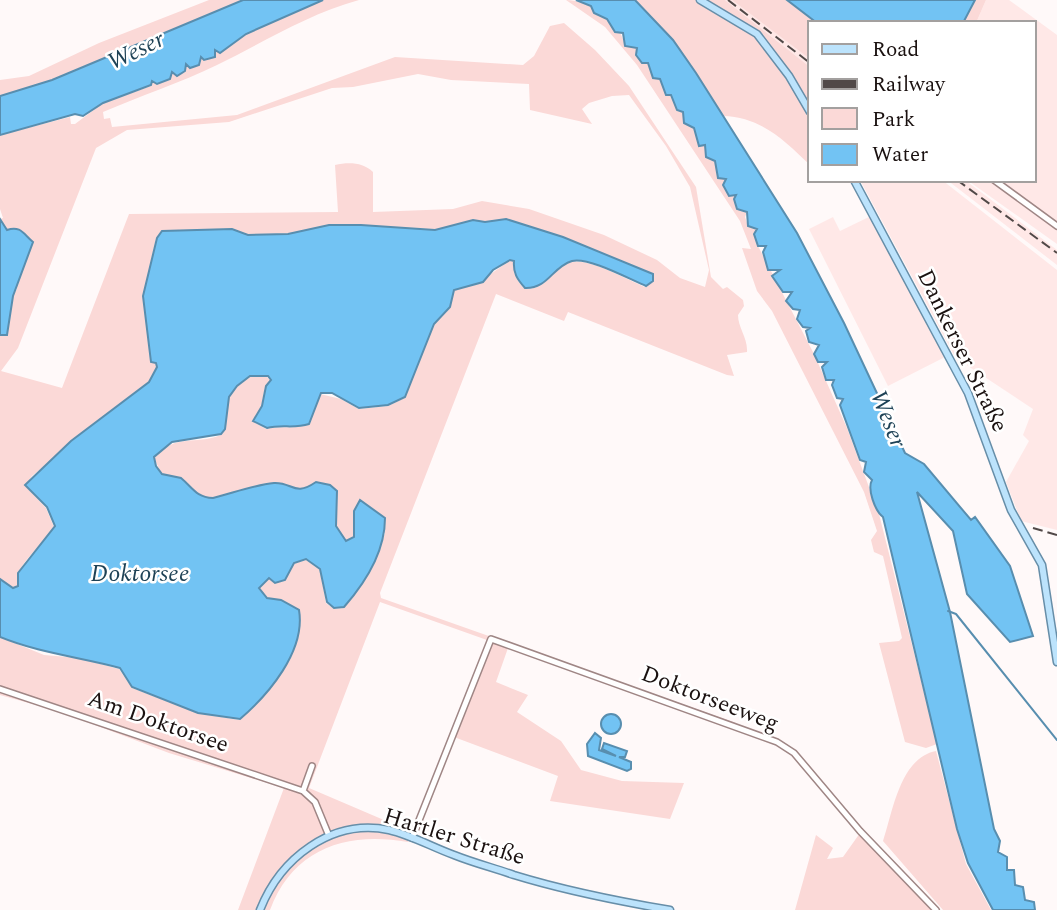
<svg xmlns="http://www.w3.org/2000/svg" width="1057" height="910" viewBox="0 0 1057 910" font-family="Spectral,serif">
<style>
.built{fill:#ffe8e7}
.green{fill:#fbd9d7;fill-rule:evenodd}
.water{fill:#72c3f3;stroke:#588eaf;stroke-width:2}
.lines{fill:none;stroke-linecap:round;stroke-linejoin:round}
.stream{stroke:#588eaf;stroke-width:2}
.minor-casing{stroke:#9f8685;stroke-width:8}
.major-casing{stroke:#678ea8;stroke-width:9}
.minor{stroke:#fff;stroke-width:5}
.major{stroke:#bce3fc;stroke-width:6}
.rail{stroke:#514948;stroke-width:2;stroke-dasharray:10 5;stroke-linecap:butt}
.labels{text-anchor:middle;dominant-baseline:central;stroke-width:5;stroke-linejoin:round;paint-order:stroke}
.street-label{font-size:23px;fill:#1a1110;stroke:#fff}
.water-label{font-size:24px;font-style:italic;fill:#1e4256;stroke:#fff}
</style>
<rect width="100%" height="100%" fill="#fff9f9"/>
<path class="built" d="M 725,0 L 732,0 L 796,48 L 810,59 L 810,67 Z
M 986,0 L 1009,0 L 1057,35 L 1057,244 L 967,180 L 1034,180 L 1034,23 L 976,23 Z
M 860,180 L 942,180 L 1057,270 L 1057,530 L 1021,521 L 1006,482 L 1029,441 L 1023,435 L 1033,409 L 965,364 L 961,368 Z
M 947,180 L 965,180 L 1057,250 L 1057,265 Z
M 873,215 L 945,357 L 888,386 L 809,229 L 833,217 L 840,231 Z"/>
<path class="green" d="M 209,0 L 243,0 L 52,80 L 0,96 L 0,80 L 29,76 L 99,43 Z
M 323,0 L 359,0 C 308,14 264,42 217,65 C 180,83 140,96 103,112 L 104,119 L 110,118 L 112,127 L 237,115 L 395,57 L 523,65 L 534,56 L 550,26 L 564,23 L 595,50 L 629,86 L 696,187 L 711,277 L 723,289 L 727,287 L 743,300 L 744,306 L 738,315 C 738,328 748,338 747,352 L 727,355 L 734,376 L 727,375 L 568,312 L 564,321 L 496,294 L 380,593 L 381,598 L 736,723 L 734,728 L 508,648 L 496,682 L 528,695 L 517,712 L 561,741 L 581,770 L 622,781 L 684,783 L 670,819 L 550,801 L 558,776 L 454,737 L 490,647 L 487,640 L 380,602 L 309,788 L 412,832 L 408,842 C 347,831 293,848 270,910 L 238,910 L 284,788 L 169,753 L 61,712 L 0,695 L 0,637 L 44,655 L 79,658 L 119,669 L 132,688 L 198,713 L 239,720 L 266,693 L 290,657 L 277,600 L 267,598 L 259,587 L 269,578 L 275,583 L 284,581 L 293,564 L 306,560 L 320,570 L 326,603 L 334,609 L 344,608 L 373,566 L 385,533 L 345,543 L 306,490 L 202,498 L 162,475 L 154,458 C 177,432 194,446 221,435 L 225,429 L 229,398 L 236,387 L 250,377 L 267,377 L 271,381 L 265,387 L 261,407 L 252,421 L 266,429 C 282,425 294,430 309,424 L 320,394 L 341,399 L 359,409 L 388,406 L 404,398 L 433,325 L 450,308 L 454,290 C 480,285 489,275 510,260 L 514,261 C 513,274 516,280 525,289 C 548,290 552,268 571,262 C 589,258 628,280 645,287 L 653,282 L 652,274 L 563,237 L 506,219 L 485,222 L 472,220 L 435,230 L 361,225 L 328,225 L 288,234 L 248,235 L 232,229 L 162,231 L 156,238 L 143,297 L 151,362 L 156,363 L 157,368 L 149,383 L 32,476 L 25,486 L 46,508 L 54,527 C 45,543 26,556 19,572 C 17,577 19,583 18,587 L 13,589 L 0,581 L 0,335 L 6,335 L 12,296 L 17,289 L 7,230 L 0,219 L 3,218 L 0,209 L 0,135 L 70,117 L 71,124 L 75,124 L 103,103 L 151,86 L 152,81 L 157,84 L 172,72 L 185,71 L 186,64 L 200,62 L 201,57 L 204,60 L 215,50 L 220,52 L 246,34 ZM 418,74 L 451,80 L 529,84 L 530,110 L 592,124 L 582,109 L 589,103 L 612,96 L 629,95 L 666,146 L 690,187 L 709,270 L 705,287 L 680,278 L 657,260 L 604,235 L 529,209 L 482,201 L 453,209 L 373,212 L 373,172 C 363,162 348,162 335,165 L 338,212 L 129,214 L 62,388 L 1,371 L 18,348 L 96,148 L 127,130 L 229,122 L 332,88 L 353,87 Z
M 566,0 C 590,0 621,22 625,46 L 637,47 L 636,55 L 642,63 L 649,63 L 655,79 L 660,79 L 668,95 L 671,95 L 683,112 L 684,123 L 694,128 L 699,145 L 705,145 L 706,157 L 715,161 L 720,179 L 726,179 L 724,182 L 747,212 L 745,217 L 748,226 L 757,229 L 754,236 L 758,246 L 814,354 L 847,428 L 879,514 L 937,744 L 926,748 L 905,742 L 879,643 L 899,641 L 902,638 L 883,556 L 874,552 L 871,540 L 877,531 L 864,492 L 772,311 L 757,291 L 742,248 L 751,249 L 740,221 L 637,65 L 605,27 Z
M 635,0 L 725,0 L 810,67 L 810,165 C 784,140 761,117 723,116 L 673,40 Z
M 732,0 L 986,0 L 976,23 L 810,23 L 810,59 Z
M 936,751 L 966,864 L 991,910 L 943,910 L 883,841 C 893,811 900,758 936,751 Z
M 860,833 L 931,910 L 795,910 L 816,835 L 833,848 L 827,859 L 843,857 Z"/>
<path class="water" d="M 243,0 L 323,0 L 246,34 L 220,53 L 215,50 L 215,57 L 204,60 L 201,57 L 199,65 L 190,68 L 186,64 L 185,71 L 177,76 L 172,72 L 170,79 L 157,84 L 152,81 L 151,85 L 103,103 L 83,116 L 75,114 L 0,135 L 0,96 L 52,80 Z
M 576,0 L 635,0 L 673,40 L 696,73 L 797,233 L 844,323 L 905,453 L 924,464 L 971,520 L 975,517 L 1010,566 L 1033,636 L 1010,642 L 967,594 L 953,531 L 917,492 L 950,612 L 994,829 L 1000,841 L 998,852 L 1007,857 L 1007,870 L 1014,870 L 1015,885 L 1023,887 L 1025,900 L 1034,902 L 1035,910 L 993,910 L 968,863 L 957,829 L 883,517 C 875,511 867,489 872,480 L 864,472 L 866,462 L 860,460 L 840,405 L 843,399 L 837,398 L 832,385 L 834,380 L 826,380 L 822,367 L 827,362 L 818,362 L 814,354 L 819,345 L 809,342 L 806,331 L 810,328 L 803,327 L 797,319 L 800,310 L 793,309 L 786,301 L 792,292 L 783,292 L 772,276 L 780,270 L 768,270 L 763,252 L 766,246 L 758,246 L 754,234 L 757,229 L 748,226 L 747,212 L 737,209 L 734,199 L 736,195 L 729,196 L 723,185 L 726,179 L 718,178 L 715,161 L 706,157 L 705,145 L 699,146 L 694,128 L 684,123 L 683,112 L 677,110 L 671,95 L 666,95 L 660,79 L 653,78 L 648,63 L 642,63 L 636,55 L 637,48 L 625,46 L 623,33 L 615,32 L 607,19 L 594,13 L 591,6 Z
M 787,0 L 975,0 L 963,23 L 817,23 Z
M 0,219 L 7,230 C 21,225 24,235 33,242 L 13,296 L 7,335 L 0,335 Z
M 506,219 L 563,237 L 653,274 L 653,281 L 646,286 C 629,279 589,257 572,261 C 552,267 548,289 525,288 C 517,279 513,273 514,261 L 510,260 L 493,270 L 483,282 L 454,290 L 450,307 L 434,324 L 405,397 L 388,405 L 359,408 L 332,393 L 321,393 L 309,424 C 294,429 282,424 267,428 L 253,421 L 262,406 L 266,386 L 271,380 L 268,376 L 250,376 L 237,386 L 229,397 L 225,429 L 221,434 L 172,442 L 154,457 L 156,466 L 162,474 L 181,478 C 193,488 196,497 213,498 C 233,493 254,485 274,483 C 293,482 294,497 316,482 L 330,485 L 337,491 L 336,526 L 346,541 L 354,537 L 354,511 L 360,500 L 385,518 C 385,552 366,582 344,607 L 334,608 L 327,602 L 320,569 L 306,559 L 294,563 L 285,580 L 275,583 L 269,578 L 259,588 L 267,598 L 281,600 L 299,610 C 306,651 268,695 240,719 L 198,713 L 132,687 L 120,668 C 79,657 39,653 0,637 L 0,579 L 13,588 L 18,586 L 18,573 L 55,526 L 47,507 L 25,485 L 71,441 L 149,382 L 157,367 L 156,363 L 151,362 L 143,296 L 157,238 L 162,231 L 232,229 L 248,235 L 288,234 L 329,225 L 361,225 L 435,230 L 473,220 L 485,222 Z
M601 724a10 10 0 1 1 20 0a10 10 0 1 1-20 0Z
M 595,733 L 601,738 L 599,750 L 616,756 L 602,749 L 604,743 L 627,751 L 625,757 L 619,757 L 631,762 L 631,769 L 627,771 L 588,756 L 587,744 Z"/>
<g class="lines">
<path class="stream" d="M 948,611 L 956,614 L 1057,740"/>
<g class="minor-casing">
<path id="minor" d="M 994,180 L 1057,226
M 0,689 L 303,791 L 315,802 L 329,836
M 303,791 L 312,766
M 412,838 L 491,639 L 777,742 L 794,753 L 860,831 L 936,910"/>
</g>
<g class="major-casing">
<path id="major" d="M 700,0 L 757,34 L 789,76 L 810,112
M 854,180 L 968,393 L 1011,510 L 1042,565 L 1057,662
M 260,910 C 280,859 331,818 389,830 C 411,835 432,847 454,855 C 474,863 494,868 514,875 C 566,891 617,901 670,910"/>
</g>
<use href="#minor" class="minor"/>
<use href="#major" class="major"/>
<path class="rail" d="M 728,0 L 810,63
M 957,180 L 1057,253
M 1033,528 L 1057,535"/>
</g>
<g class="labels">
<g class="street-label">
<text transform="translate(962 351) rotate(64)">Dankerser Straße</text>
<text transform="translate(710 699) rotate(21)">Doktorseeweg</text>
<text transform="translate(158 722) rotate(19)">Am Doktorsee</text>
<text transform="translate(454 837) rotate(17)">Hartler Straße</text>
</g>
<g class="water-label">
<text transform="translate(136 51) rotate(-26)">Weser</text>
<text transform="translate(888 419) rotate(68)">Weser</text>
<text x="140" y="574">Doktorsee</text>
</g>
</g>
<rect x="808" y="21" width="228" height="161" fill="#ffffff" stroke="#a3a09f" stroke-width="2"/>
<rect x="822" y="44" width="35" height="10" fill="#bce3fc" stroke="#a3a09f" stroke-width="2"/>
<text x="872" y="56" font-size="21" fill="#1a1110">Road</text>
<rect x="822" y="79" width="35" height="10" fill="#514948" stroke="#a3a09f" stroke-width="2"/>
<text x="872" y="91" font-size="21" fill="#1a1110">Railway</text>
<rect x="822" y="108" width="35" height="21" fill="#fbd9d7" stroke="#a3a09f" stroke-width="2"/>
<text x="872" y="126" font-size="21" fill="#1a1110">Park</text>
<rect x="822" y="144" width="35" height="21" fill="#72c3f3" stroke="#a3a09f" stroke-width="2"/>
<text x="872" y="161" font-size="21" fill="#1a1110">Water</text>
</svg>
